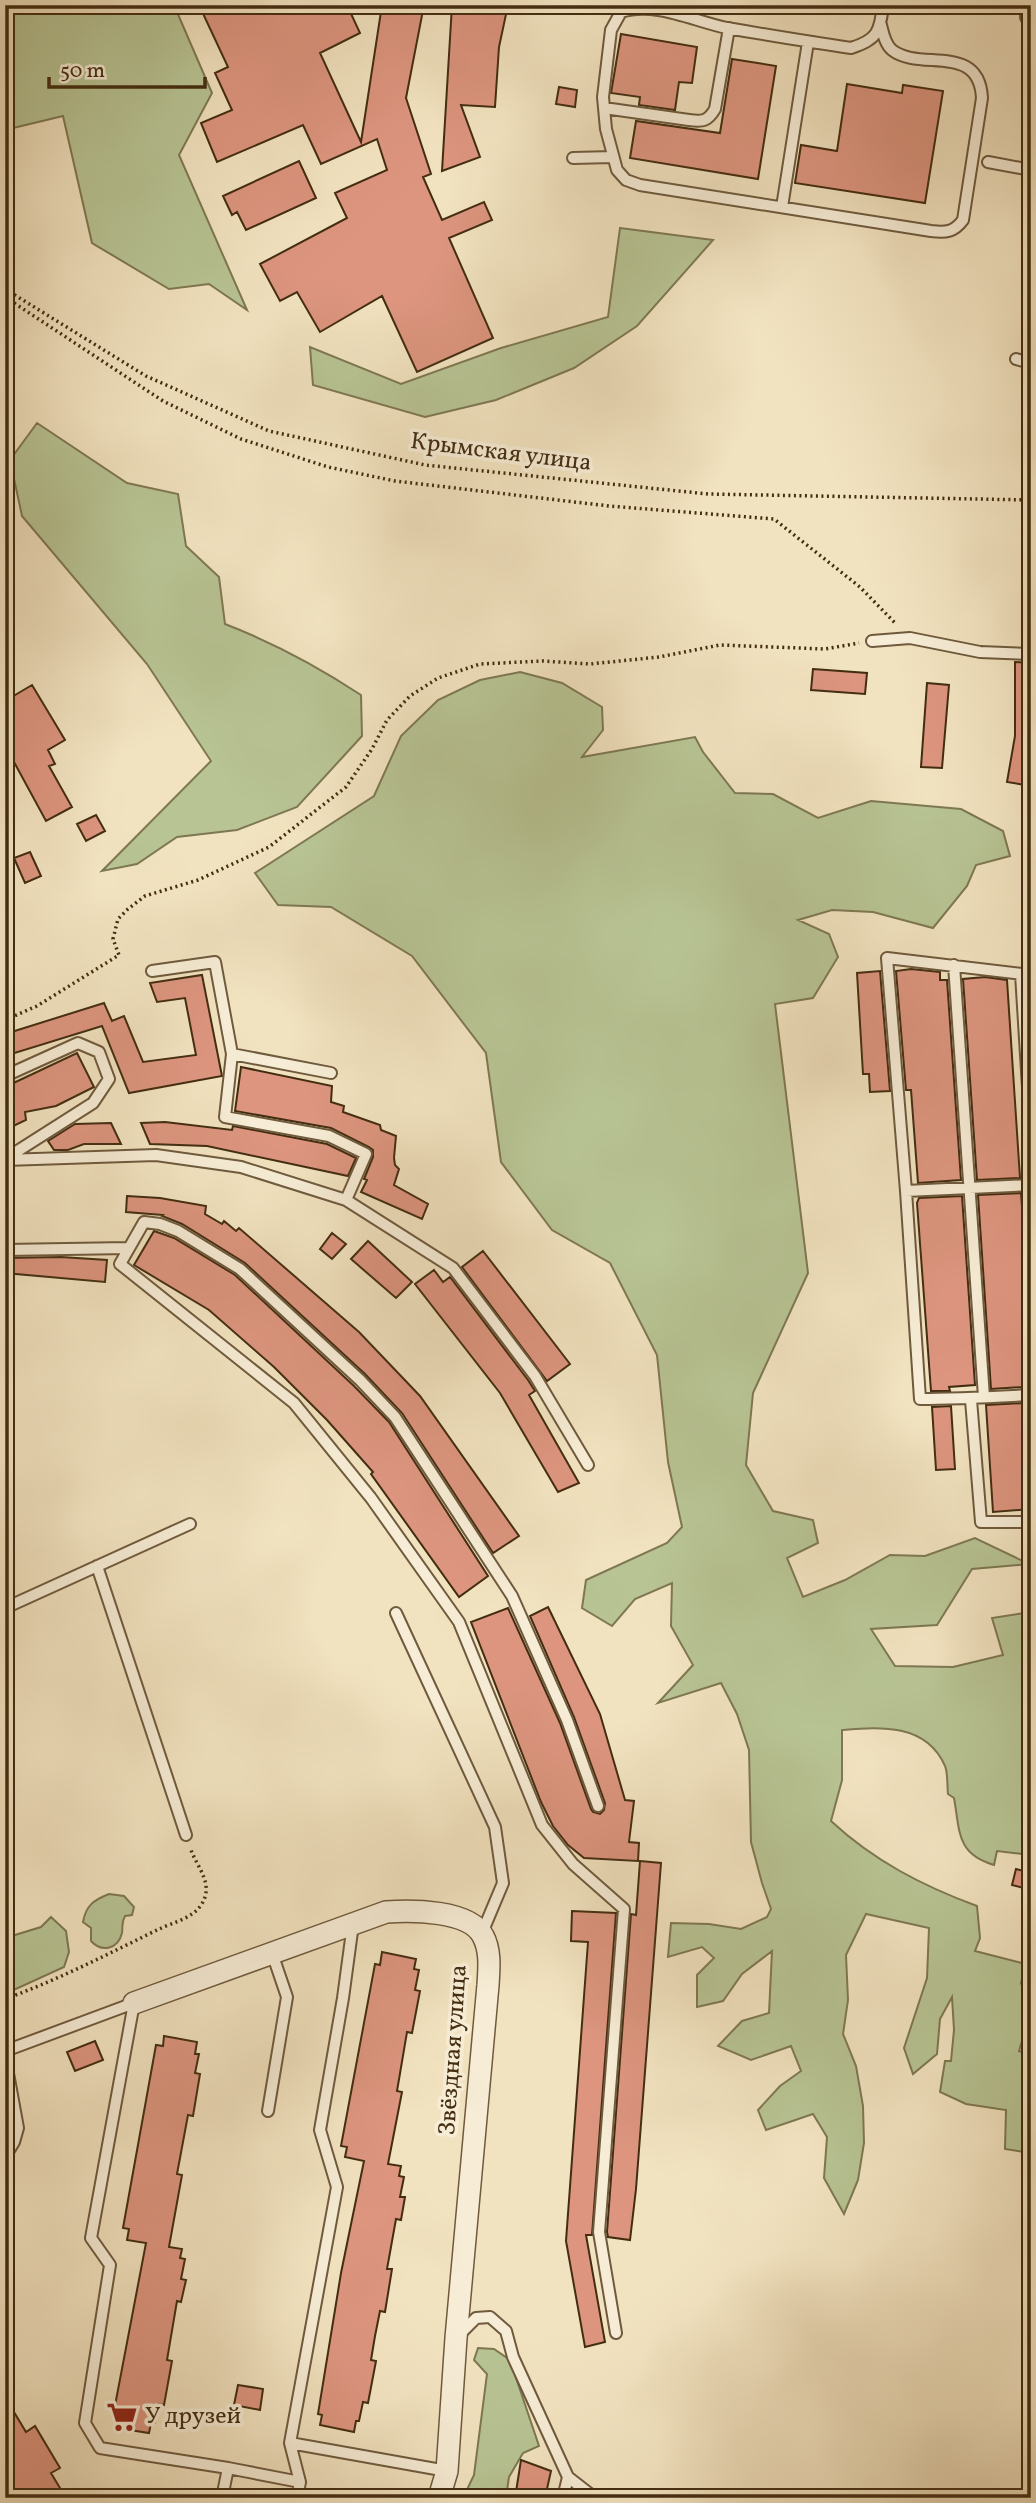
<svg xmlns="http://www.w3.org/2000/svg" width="1036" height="2503" viewBox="0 0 1036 2503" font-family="Vollkorn,serif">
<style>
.green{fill:#b8c494;stroke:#7e7852;stroke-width:2}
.building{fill:#dd957f;stroke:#432d11;stroke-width:2}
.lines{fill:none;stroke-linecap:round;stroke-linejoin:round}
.lane-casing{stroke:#6f5a3d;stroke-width:14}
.street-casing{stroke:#6f5a3d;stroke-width:24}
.path{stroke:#432d11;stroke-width:3.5;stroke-dasharray:2 3.5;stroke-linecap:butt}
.lane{stroke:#f7edd6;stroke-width:10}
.street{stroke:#f7edd6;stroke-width:21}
.labels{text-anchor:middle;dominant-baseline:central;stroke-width:7;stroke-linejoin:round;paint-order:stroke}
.street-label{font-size:24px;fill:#432d11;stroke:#f7edd6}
.poi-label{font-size:24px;fill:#432d11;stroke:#f7edd6;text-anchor:start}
</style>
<rect width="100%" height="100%" fill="#f2e3c0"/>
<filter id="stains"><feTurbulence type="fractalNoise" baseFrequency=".00286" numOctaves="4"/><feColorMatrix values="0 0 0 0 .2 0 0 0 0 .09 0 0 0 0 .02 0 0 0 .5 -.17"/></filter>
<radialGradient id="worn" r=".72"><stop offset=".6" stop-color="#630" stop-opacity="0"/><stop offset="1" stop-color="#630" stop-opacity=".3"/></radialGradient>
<path class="green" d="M 5,5 L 174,5 L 212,93 L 179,155 L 247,310 L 209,284 L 169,289 L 92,243 L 63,116 L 5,130 Z
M 620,228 L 713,240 L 637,326 L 574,368 L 496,400 L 425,417 L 313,385 L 310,347 L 401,384 L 501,348 L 608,317 Z
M 37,423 L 127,483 L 178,494 L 186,546 L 219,577 L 225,624 C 274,643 317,666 361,695 L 362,736 L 297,807 L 237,830 L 177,837 L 137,864 L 102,871 L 211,761 L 147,664 L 22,516 L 10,460 Z
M 520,672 L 562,683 L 602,707 L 603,730 L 582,757 L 695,737 L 703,752 L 735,793 L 773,794 L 818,818 L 871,801 L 961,809 L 1003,831 L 1010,856 L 976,865 L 967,886 L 933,928 L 873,912 L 832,910 L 798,920 L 829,934 L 838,957 L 813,998 L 775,1004 L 808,1273 L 753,1393 L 746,1465 L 773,1511 L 813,1520 L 818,1543 L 787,1558 L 803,1597 L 845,1580 L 890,1555 L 925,1556 L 975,1538 L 1029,1564 L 972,1569 L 937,1625 L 871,1629 L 895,1666 L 953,1667 L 1003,1655 L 992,1618 L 1031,1612 L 1031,1855 L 997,1851 L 994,1865 C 956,1854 960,1831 954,1798 L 948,1794 C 947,1785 948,1773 945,1766 C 926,1723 880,1727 842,1730 L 842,1780 L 831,1821 C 874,1861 923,1886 977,1906 L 980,1938 L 975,1951 L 1026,1964 L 1021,1983 L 1031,2012 L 1019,2051 L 1031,2055 L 1031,2129 L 1024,2152 L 1005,2149 L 1006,2110 L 966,2104 L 940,2092 L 945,2061 L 951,2061 L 954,2030 L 952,1997 L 940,2019 L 937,2054 L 913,2074 L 904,2048 L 927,1978 L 929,1928 L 866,1914 L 846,1955 L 848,2000 L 843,2034 L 856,2066 L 863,2106 L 864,2143 L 858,2180 L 844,2214 L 824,2178 L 827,2137 L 813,2114 L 766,2130 L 758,2110 L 780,2086 L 801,2071 L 791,2046 L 751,2060 L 718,2046 L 742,2021 L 769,2013 L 772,1951 L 742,1974 L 723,2001 L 697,2007 L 697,1975 L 714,1958 L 702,1947 L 668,1957 L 671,1923 L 709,1924 L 741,1929 L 767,1917 L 771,1909 L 762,1883 L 751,1842 L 749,1750 L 737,1714 L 721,1683 L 658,1703 L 693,1665 L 671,1626 L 672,1583 L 635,1599 L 612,1626 L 582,1608 L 586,1580 L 667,1543 L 682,1527 L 668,1462 L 657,1355 L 610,1263 L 552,1230 L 501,1162 L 486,1053 L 412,956 L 331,907 L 278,905 L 255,873 L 374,796 L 401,736 L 438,700 L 480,680 Z
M 109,1894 L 124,1896 L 134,1907 L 132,1915 L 125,1916 C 121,1923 123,1926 122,1933 C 118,1949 102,1953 91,1941 L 91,1928 L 83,1922 C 86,1905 94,1900 109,1894 Z
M 51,1917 L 66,1931 L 69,1952 L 64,1967 L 5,1994 L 5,1938 L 41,1927 Z
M 478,2348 L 494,2349 L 510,2360 L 539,2446 L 523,2453 L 509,2477 L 506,2498 L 463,2498 L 474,2475 L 487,2374 L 474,2360 Z"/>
<path class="building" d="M 199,5 L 347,5 L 360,33 L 320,53 L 361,142 L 382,5 L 424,5 L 406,98 L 431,174 L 423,177 L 442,220 L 484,202 L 492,220 L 449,238 L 493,338 L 417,372 L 382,296 L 320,332 L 297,292 L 280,301 L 260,264 L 347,218 L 335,193 L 387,170 L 377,139 L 321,164 L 303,125 L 217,162 L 201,123 L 232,110 L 215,73 L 228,67 Z
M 452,5 L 508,5 L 499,47 L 495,107 L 461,105 L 480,157 L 442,171 Z
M 621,34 L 697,47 L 692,83 L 679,82 L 675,110 L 639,105 L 640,97 L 611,93 Z
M 732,59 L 776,66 L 758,179 L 630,158 L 636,121 L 720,133 Z
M 847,84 L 902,93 L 903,85 L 943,91 L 925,203 L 795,183 L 801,145 L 837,151 Z
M 559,87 L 577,90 L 575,107 L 556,104 Z
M 299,161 L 316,198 L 246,230 L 237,212 L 232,215 L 223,196 Z
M 1015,662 L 1031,663 L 1031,786 L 1007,782 L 1015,736 Z
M 813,669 L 867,673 L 865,694 L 811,690 Z
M 927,683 L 949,685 L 942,768 L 921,767 Z
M 32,685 L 65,740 L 48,750 L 55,764 L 49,766 L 72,807 L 46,821 L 14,762 L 5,768 L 5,701 Z
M 96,815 L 105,831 L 86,841 L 77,824 Z
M 30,852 L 41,876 L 25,883 L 14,858 Z
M 911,969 L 940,972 L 940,980 L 947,980 L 961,1180 L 918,1183 L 911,1090 L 906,1090 L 896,971 Z
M 880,971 L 890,1091 L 870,1092 L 869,1074 L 863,1074 L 857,973 Z
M 202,975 L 222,1076 L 129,1093 L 102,1026 L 5,1056 L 5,1034 L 104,1003 L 112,1021 L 124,1016 L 143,1062 L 196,1055 L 185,998 L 157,1002 L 150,983 Z
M 985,977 L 1007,980 L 1020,1178 L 977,1180 L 963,979 Z
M 77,1053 L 94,1087 L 56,1106 L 25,1112 L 26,1120 L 5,1130 L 5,1087 Z
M 241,1067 L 332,1086 L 331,1102 L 344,1106 L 343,1112 L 380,1125 L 381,1130 L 396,1136 L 394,1158 L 395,1165 L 399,1169 L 394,1185 L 428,1204 L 422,1219 L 361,1192 L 367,1180 L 364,1179 L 373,1157 L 373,1150 L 369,1147 L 331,1128 L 235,1111 Z
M 165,1122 L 232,1130 L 233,1126 L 327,1144 L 356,1158 L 348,1176 L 207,1146 L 150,1144 L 141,1123 Z
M 111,1123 L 121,1144 L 84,1144 L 68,1150 L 54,1150 L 48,1141 L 75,1124 Z
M 1021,1193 L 1031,1327 L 1031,1383 L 1024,1384 L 1024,1387 L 991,1389 L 978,1195 Z
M 127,1196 L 160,1198 L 206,1206 L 205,1214 L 222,1224 L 224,1221 L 236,1231 L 239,1228 L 359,1332 L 420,1396 L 519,1536 L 493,1553 L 402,1413 L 365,1374 L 245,1263 L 182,1224 L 162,1216 L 163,1215 L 126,1212 Z
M 962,1196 L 975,1385 L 949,1387 L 950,1391 L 931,1391 L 917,1203 L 919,1198 Z
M 154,1231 L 174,1238 L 235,1275 L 354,1386 L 389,1422 L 488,1576 L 459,1597 L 371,1474 L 373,1472 L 327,1420 L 274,1367 L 209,1310 L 134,1265 Z
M 332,1233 L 346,1244 L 332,1259 L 320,1249 Z
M 368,1241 L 412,1282 L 396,1298 L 351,1259 Z
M 483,1251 L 570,1364 L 547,1381 L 462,1267 Z
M 61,1257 L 107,1260 L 105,1282 L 5,1273 L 5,1258 Z
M 434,1270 L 443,1282 L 450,1277 L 528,1380 L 535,1391 L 529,1395 L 579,1483 L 558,1492 L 500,1393 L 415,1284 Z
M 1025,1403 L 1031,1509 L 993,1512 L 986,1405 Z
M 951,1406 L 955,1469 L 936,1470 L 932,1407 Z
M 548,1607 L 600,1714 L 625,1800 L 634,1801 L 629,1842 L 639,1843 L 638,1861 L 584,1858 L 568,1845 L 553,1826 L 541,1802 L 471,1622 L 508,1608 L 560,1723 L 591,1809 L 593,1812 L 600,1814 L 604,1810 L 605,1803 L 574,1717 L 530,1616 Z
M 640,1861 L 661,1863 L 636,2189 L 630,2240 L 608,2237 L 607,2232 L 631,1914 L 636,1915 Z
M 1016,1869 L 1031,1873 L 1031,1890 L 1012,1885 Z
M 572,1911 L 616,1913 L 592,2235 L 586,2235 L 605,2342 L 585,2347 L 566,2241 L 588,1942 L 571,1941 Z
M 382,1952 L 416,1959 L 414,1969 L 419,1970 L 415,1990 L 420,1991 L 412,2033 L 407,2032 L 397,2091 L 402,2092 L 388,2164 L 401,2166 L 399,2176 L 404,2177 L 400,2197 L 405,2197 L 401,2220 L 396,2219 L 389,2258 L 387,2269 L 392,2269 L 385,2312 L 380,2311 L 375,2336 L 371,2360 L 376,2361 L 368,2403 L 363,2402 L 359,2421 L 356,2421 L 354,2432 L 320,2425 L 322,2415 L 318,2414 L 341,2273 L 364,2161 L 345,2157 L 347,2147 L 341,2146 L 375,1964 L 380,1965 Z
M 164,2036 L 197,2042 L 195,2054 L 199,2054 L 195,2073 L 200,2074 L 193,2116 L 188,2115 L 177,2174 L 182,2175 L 169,2247 L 182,2249 L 180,2258 L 185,2259 L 181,2279 L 186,2280 L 181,2302 L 177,2301 L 167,2360 L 172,2361 L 164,2405 L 159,2404 L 155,2423 L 151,2423 L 149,2433 L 117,2428 L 119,2417 L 113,2416 L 146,2243 L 127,2240 L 129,2229 L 123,2228 L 156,2045 L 163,2046 Z
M 95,2041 L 103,2060 L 75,2071 L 67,2052 Z
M 238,2385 L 263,2389 L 260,2410 L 234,2405 Z
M 5,2397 L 26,2432 L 35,2426 L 60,2468 L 51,2473 L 66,2498 L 13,2498 L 5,2485 Z
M 521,2460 L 551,2471 L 545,2498 L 515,2498 Z"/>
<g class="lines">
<g class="lane-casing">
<path id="lane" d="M 1027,5 L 1026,17 L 1031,28
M 881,25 C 883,33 885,44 892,50 C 920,72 979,42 982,98 L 963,220 C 954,232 946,233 931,231 L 640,185 L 626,180 L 617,170 L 606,129 L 603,97 L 611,30 L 621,12 C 655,1 693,21 727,28 C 768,35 809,42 851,48 C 877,40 880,32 883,5
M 604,108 L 689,120 C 703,122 708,121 715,109 L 729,28
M 573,158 L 613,157
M 988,162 L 1031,170
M 782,207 L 808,42
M 1016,359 L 1031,363
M 872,641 L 910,638 L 980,652 L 1031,654
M 954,965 L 984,1397
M 152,971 L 215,962 L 232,1054 L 331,1073
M 1021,974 L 1031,1136
M 1031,975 L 887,958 L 906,1191 L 920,1399 C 957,1399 993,1397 1031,1395
M 5,1076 L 78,1043 L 99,1052 L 109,1079 L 93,1103 L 5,1159
M 5,1160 L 156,1155 L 241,1167 L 346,1200 L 366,1154 L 329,1136 L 225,1117 L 232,1054
M 906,1191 L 1031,1185
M 346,1200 L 453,1268 L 535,1376 L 588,1465
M 5,1250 L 128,1248
M 971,1400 L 981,1522 L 1031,1522
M 97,1566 L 186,1835
M 5,1608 L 190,1524
M 396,1613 L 495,1827 L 503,1883 L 482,1933
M 598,1806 L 567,1720 L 512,1596 L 395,1417 L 360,1380 L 240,1269 L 178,1231 L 160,1224 L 144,1222 L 120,1264 L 294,1403 L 371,1498 L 459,1622 L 542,1825 L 573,1864 L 624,1909 L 599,2232 L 616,2333
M 353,1924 L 343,1998 L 320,2130 L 337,2187 L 290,2443 L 447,2471
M 134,2003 L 91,2238 L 110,2265 L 85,2423 L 100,2448 L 228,2468
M 5,2051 L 134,2003
M 5,2057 L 18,2128 L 14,2142 L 5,2157
M 268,2111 L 287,1997 L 272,1953
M 458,2336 L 476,2318 L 490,2317 L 506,2331 L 513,2357 L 568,2477 L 563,2498
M 290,2443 L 300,2482 L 297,2498
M 568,2477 L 595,2498
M 222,2498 L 228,2468 L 300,2482"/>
</g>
<g class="street-casing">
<path id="street" d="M 134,2003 L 386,1912 C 411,1910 470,1910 483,1936 C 491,1951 489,1969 488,1985 L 456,2338 L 447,2471 L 439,2498"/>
</g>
<path class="path" d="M 5,289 L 146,376 L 269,431 L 425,465 L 708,494 L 1031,500
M 5,297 L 163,401 L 241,439 L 328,467 L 395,481 L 609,506 L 774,519 L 860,587 L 896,624
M 5,1020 L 37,1006 L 119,955 L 113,939 L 118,919 L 128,909 L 145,896 L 198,880 L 269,847 L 346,787 L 372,749 L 387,720 L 410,696 L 438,678 L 480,664 L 543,661 L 590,664 L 659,657 L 720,645 L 825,649 L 859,643
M 5,1999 C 58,1980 108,1954 159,1929 C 172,1923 193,1918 201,1905 C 215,1885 197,1867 191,1850
M 5,2317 L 8,2316"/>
<use href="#lane" class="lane"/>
<use href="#street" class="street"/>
</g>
<defs>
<g id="supermarket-bare" transform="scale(2.415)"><path d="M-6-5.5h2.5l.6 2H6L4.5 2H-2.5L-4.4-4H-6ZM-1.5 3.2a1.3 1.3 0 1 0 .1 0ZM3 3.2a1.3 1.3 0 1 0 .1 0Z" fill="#8f2418" stroke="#f7edd6" stroke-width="2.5" paint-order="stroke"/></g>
</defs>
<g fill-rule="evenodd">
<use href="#supermarket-bare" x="122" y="2417"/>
</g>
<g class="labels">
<g class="street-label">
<text transform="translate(501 453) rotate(7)">Крымская улица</text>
<text transform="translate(454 2050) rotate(-86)">Звёздная улица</text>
</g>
<g class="poi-label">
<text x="145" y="2417">У друзей</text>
</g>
</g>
<rect width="1036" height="2503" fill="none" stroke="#f2e3c0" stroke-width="28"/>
<rect x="7" y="7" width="1022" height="2489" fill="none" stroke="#432d11" stroke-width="3.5"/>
<rect x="14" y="14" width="1008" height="2475" fill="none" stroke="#432d11" stroke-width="2"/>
<path d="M49 77v10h156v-10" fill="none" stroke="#432d11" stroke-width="3.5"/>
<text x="60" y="77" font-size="21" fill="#432d11" stroke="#f7edd6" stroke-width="5" paint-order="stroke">50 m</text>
<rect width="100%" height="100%" filter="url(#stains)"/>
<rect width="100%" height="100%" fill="url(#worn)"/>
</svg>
